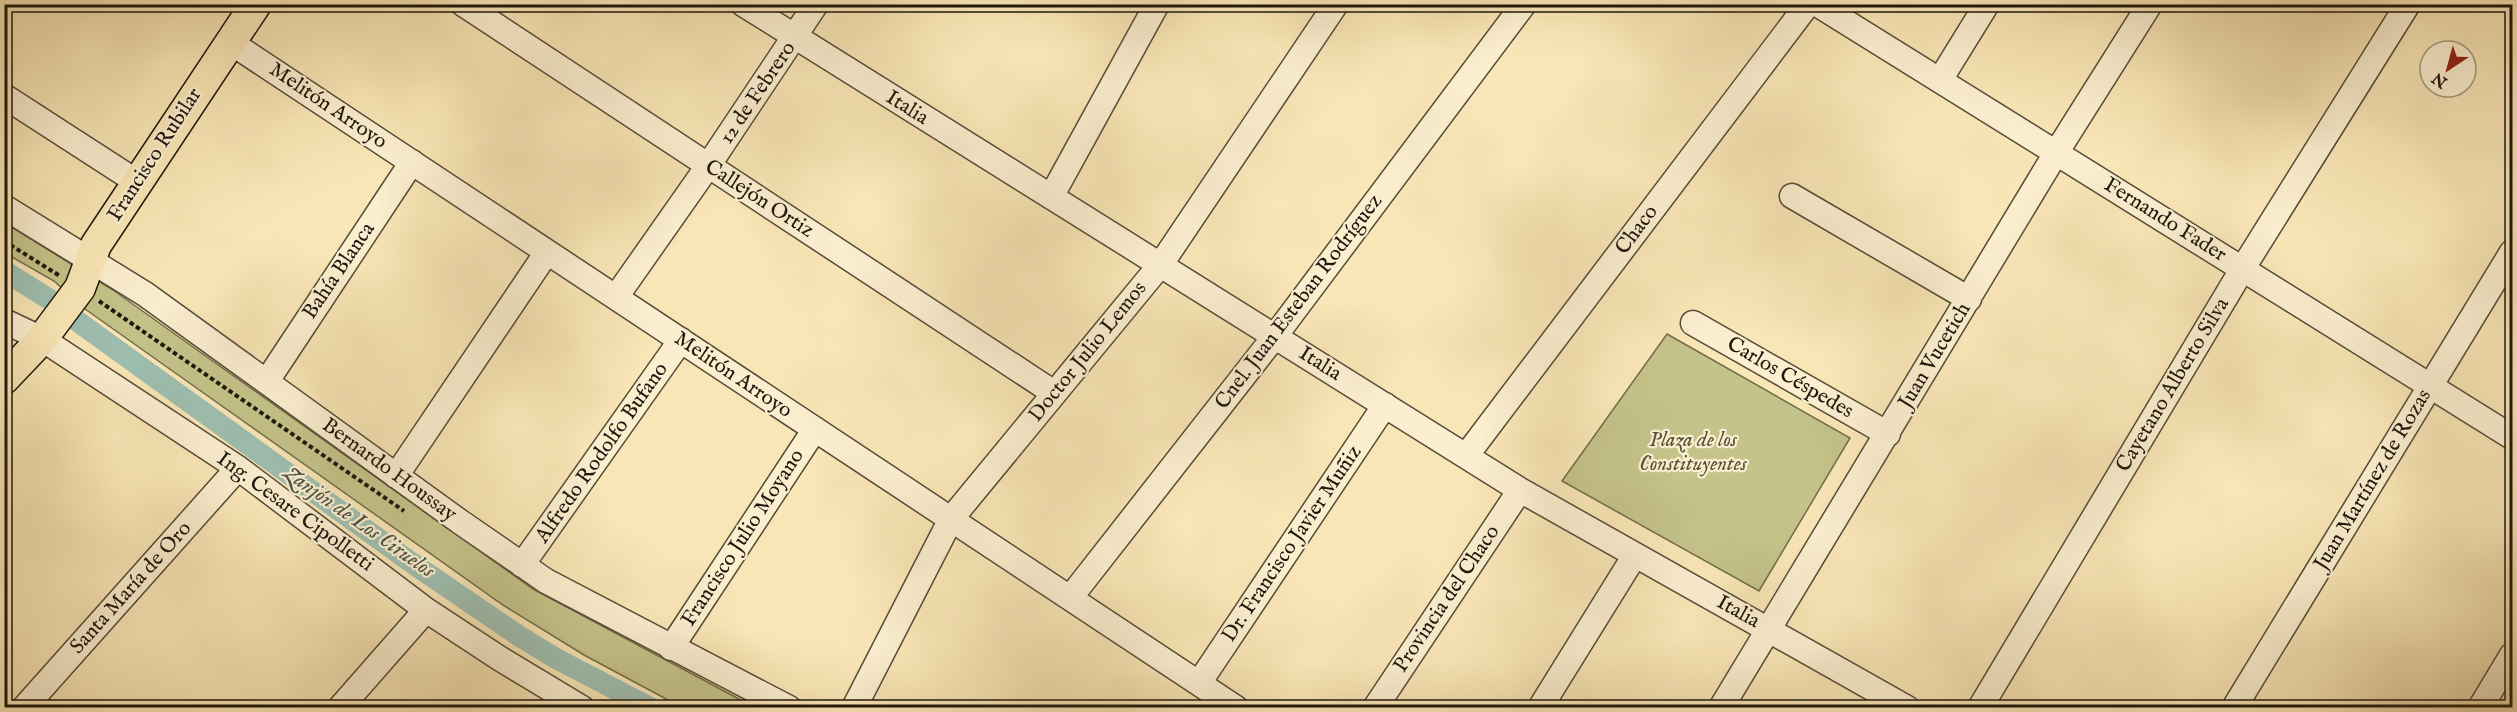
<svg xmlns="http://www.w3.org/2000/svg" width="2517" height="712" viewBox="0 0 2517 712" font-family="'IM FELL English',serif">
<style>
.green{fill:#c4c389;stroke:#716d4b;stroke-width:1.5}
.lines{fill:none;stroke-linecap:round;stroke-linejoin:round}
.canal{stroke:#9ebfb1;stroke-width:21}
.minor-casing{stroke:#554b37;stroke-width:27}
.major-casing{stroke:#1e170d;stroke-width:33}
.path{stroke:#1e170d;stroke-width:4;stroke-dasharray:4.5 3;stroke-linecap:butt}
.minor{stroke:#fbefd0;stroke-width:24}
.major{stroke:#f9e6b6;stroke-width:30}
.labels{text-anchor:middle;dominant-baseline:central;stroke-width:4.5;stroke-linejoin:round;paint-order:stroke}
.street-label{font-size:21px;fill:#1e170d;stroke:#fbefd0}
.park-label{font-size:21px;font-style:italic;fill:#585338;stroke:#fbefd0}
.water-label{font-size:22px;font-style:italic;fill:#4b5246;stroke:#fbefd0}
</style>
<rect width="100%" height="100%" fill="#f9e6b6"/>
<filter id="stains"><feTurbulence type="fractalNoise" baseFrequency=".00333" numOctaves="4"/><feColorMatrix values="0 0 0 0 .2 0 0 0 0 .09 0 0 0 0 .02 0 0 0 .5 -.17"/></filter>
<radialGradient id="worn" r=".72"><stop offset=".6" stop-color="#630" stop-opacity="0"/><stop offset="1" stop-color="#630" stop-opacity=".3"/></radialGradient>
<path class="green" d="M 5,223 L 113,290 L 533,589 L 754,707 L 681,707 L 584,655 L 503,605 L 85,309 L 54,281 L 5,253 Z
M 1667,334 L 1850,438 L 1759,591 L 1562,481 Z"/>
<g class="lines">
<path class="canal" d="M 4,271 L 49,299
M 77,321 L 412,563 L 519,636 L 557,659 L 651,708"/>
<g class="minor-casing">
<path id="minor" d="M 463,4 L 1054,393
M 743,4 L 1520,490 L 1907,708
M 1817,4 L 2512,437
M 230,42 L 1236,708
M 1940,80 L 1987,4
M 4,96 L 137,182
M 1792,196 L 1969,299
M 1051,197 L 1157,4
M 4,207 L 145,294 L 459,521 L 546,581 L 789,708
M 616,297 L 708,166 L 816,4
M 4,321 L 42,339 L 238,468 L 426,610 L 499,658 L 582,708
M 1693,323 L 1888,434
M 267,381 L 412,162
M 1466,456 L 1808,4
M 396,476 L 547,252
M 522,565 L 681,340
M 1070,598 L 1275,336 L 1524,4
M 671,648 L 815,429
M 1199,683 L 1385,405
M 24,708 L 238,468
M 340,708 L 426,610
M 854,708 L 951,519 L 1161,264 L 1336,4
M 1375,708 L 1520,490
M 1540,708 L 1635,555
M 1721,708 L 2056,153 L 2150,4
M 1980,708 L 2243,268 L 2408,4
M 2234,708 L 2512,252
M 2480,708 L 2512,655"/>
</g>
<g class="major-casing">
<path id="major" d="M 4,379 L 42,339 L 80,288 L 96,245 L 256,4"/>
</g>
<path class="path" d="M 4,241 L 60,276
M 99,301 L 404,511"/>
<use href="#minor" class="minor"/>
<use href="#major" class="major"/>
</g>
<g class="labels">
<g class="street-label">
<text transform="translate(758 93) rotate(-56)">12 de Febrero</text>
<text transform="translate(328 106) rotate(34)">Melitón Arroyo</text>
<text transform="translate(907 108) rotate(32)">Italia</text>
<text transform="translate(155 155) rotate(-57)">Francisco Rubilar</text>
<text transform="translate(759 199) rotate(33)">Callejón Ortiz</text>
<text transform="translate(2165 220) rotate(32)">Fernando Fader</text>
<text transform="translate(1637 230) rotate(-53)">Chaco</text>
<text transform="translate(339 271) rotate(-56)">Bahía Blanca</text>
<text transform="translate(1299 302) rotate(-53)">Cnel. Juan Esteban Rodríguez</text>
<text transform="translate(1088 352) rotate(-51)">Doctor Julio Lemos</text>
<text transform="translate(1935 356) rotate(-59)">Juan Vucetich</text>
<text transform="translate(1320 364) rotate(32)">Italia</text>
<text transform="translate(733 375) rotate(34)">Melitón Arroyo</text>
<text transform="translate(1790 378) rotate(30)">Carlos Céspedes</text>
<text transform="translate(2173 385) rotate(-59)">Cayetano Alberto Silva</text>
<text transform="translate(602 453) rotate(-55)">Alfredo Rodolfo Bufano</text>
<text transform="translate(389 470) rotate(36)">Bernardo Houssay</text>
<text transform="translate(2373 480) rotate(-59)">Juan Martínez de Rozas</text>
<text transform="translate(295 512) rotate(36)">Ing. Cesare Cipolletti</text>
<text transform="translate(743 538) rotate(-57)">Francisco Julio Moyano</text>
<text transform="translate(1292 544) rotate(-56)">Dr. Francisco Javier Muñiz</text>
<text transform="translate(131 588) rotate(-48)">Santa María de Oro</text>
<text transform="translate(1447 599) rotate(-56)">Provincia del Chaco</text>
<text transform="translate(1738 612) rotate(29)">Italia</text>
</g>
<g class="park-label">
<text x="1693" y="440">Plaza de los<tspan x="1693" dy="24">Constituyentes</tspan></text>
</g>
<g class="water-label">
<text transform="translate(359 522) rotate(35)">Zanjón de Los Ciruelos</text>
</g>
</g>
<rect width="2517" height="712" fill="none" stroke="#f9e6b6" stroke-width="24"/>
<rect x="6" y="6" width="2505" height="700" fill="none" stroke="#1e170d" stroke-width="3"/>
<rect x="12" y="12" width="2493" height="688" fill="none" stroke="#1e170d" stroke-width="1.5"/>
<g transform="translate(2448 69) rotate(216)"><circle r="28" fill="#fbefd0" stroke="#a39982" stroke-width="1.5"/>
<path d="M0-4.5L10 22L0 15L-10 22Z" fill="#8f2418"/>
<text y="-9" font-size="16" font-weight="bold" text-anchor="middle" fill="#1e170d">N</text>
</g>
<rect width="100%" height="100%" filter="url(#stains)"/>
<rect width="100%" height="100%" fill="url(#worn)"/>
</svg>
